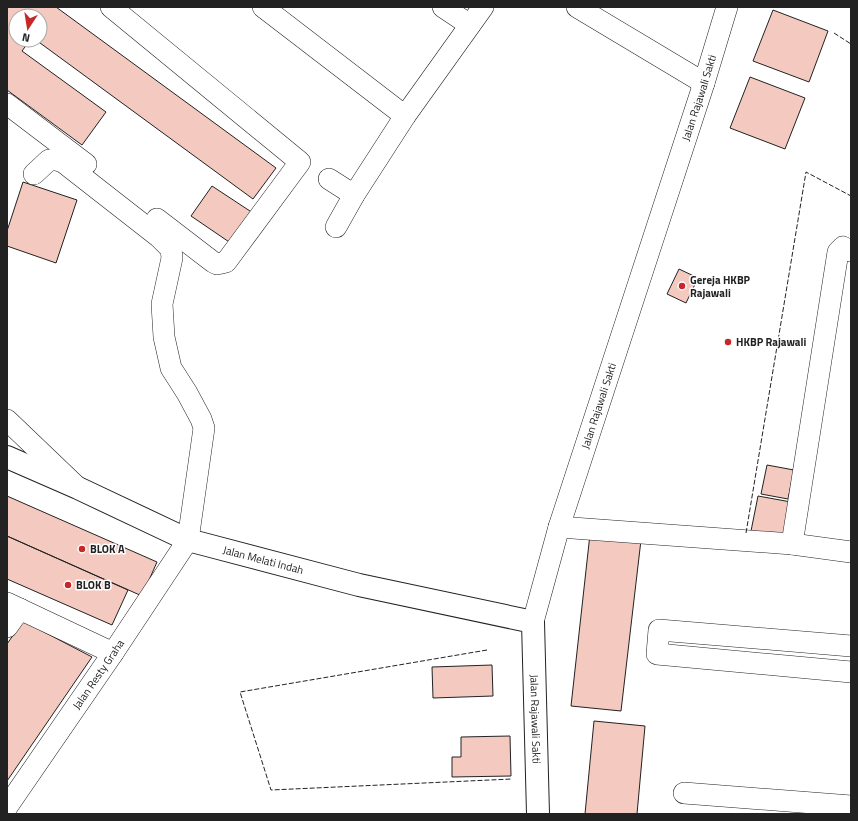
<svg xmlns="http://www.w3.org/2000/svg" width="858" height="821" viewBox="0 0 858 821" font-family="'Titillium Web',sans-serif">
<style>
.building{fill:#f3c9c0;stroke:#222}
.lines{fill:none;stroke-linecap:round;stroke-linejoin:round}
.minor-casing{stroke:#222;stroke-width:22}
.major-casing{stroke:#222;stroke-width:24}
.minor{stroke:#fff;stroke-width:21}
.major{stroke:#fff;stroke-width:22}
.fence{stroke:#222;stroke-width:1;stroke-dasharray:5 2;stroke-linecap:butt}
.poi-dot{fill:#c62828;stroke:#fff;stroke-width:1.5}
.labels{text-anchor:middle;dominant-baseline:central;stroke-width:3;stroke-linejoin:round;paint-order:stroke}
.street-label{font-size:11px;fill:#222;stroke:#fff}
.poi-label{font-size:11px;font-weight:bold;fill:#222;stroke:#fff;text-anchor:start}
</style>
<rect width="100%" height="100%" fill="#fff"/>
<path class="building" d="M 7,7 L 56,7 L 276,168 L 253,199 L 36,40 L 40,40 L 40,16 L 16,16 L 16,40 L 30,40 L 22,51 L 106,112 L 82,145 L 7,90 Z
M 773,10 L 828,31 L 809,82 L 753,61 Z
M 750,77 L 805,98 L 785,149 L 730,128 Z
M 23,182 L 77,200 L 56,263 L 7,246 L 7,231 Z
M 212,186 L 256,215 L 235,246 L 191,216 Z
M 679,269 L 698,278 L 686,303 L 667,294 Z
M 767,465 L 794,470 L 788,499 L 761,494 Z
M 7,496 L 157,562 L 142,596 L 7,536 Z
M 758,496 L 791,502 L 783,537 L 751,531 Z
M 590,534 L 641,540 L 621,711 L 571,706 Z
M 7,536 L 128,590 L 112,625 L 7,579 Z
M 23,621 L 92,657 L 7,781 L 7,644 Z
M 492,665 L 493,696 L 433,698 L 432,667 Z
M 594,721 L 645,726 L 637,814 L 585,814 Z
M 510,736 L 511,776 L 452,777 L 452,757 L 461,757 L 461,737 Z"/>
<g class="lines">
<g class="minor-casing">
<g id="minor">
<path d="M 111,7 L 300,162 L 226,262 L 217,264 L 213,262 L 157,219"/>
<path d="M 263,7 L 405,116 L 483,7"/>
<path d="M 443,7 L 470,25"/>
<path d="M 577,7 L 704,83"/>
<path d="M 7,104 L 86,164"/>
<path d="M 329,179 L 354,195"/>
<path d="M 336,227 L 354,195 L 405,116"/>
<path d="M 7,420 L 76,486"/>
<path d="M 559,527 L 792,544 L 851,552"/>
<path d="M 792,544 L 838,252 L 843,247 L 851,251"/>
<path d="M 7,603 L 113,653"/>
<path id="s1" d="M 533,622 L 559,527 L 704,83 L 727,7"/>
<path d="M 7,627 L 20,609"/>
<path d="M 851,646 L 659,630 L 657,654 L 851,672"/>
<path d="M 684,793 L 851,806"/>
<path id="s2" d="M 7,807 L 113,653 L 188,540 L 204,428 L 201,419 L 187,393 L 171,368 L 164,337 L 162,304 L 172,258 L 171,249 L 159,237 L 63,162 L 56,160 L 49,160 L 34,174"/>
</g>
</g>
<g class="major-casing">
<g id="major">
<path id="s3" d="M 7,457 L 78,488 L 188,540 L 359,585 L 533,622 L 538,814"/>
</g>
</g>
<use href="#minor" class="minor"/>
<use href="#major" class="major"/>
<path class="fence" d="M 834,33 L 851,44
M 746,533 L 806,172 L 851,196
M 487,650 L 240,692 L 271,790 L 512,779"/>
</g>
<g class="poi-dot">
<circle cx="682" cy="286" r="4"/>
<circle cx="728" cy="342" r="4"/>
<circle cx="82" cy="549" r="4"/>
<circle cx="68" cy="585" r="4"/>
</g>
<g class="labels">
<g class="street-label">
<text stroke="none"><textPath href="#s1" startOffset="550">Jalan Rajawali Sakti</textPath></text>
<text stroke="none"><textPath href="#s1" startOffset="226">Jalan Rajawali Sakti</textPath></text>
<text stroke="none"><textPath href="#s3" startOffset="277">Jalan Melati Indah</textPath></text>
<text stroke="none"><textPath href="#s2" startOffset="161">Jalan Resty Graha</textPath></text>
<text stroke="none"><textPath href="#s3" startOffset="651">Jalan Rajawali Sakti</textPath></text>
</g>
<g class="poi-label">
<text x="690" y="280">Gereja HKBP<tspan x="690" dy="13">Rajawali</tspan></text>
<text x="736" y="342">HKBP Rajawali</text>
<text x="90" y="549">BLOK A</text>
<text x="76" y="585">BLOK B</text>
</g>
</g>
<rect width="858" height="821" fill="none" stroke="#222222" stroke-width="16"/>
<g transform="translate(28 28) rotate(192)"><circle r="19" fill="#ffffff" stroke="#a7a7a7"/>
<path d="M0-3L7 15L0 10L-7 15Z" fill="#c62828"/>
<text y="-6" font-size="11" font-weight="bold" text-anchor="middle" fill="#222222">N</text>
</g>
</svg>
